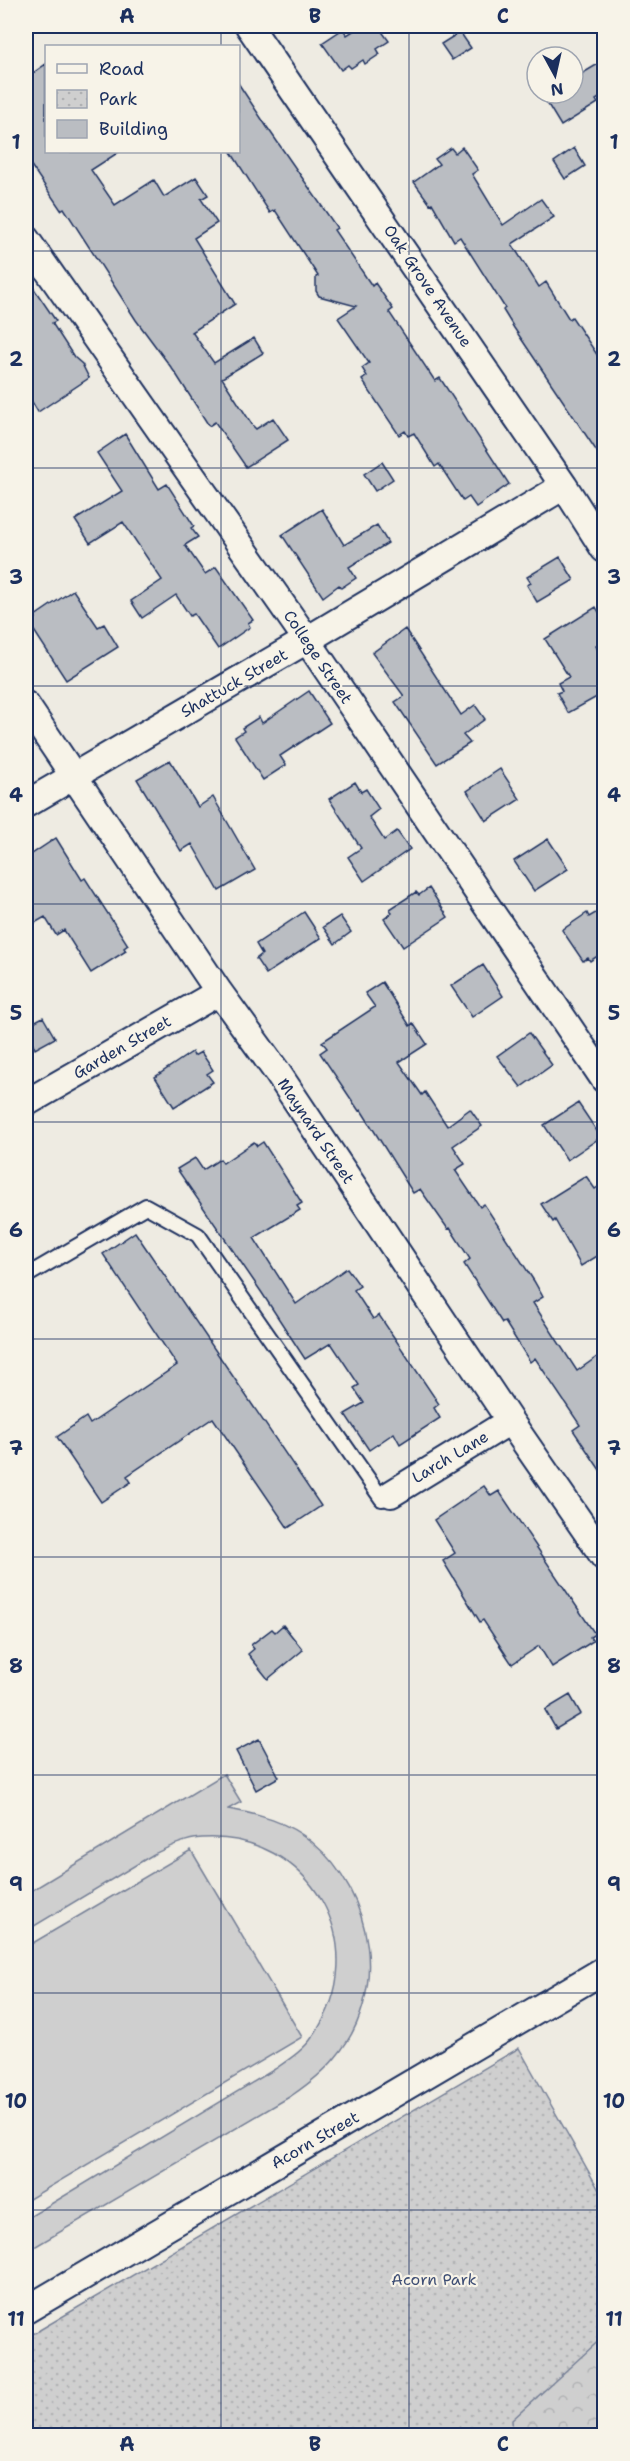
<svg xmlns="http://www.w3.org/2000/svg" width="630" height="2461" font-family="'Shantell Sans',sans-serif">
	<style>
		.forest { fill: url(#forest-crowns); stroke: #757f96; stroke-width: 1.5 }
		.park { fill: url(#park-dots); stroke: #757f96; stroke-width: 1.5 }
		.pitch { fill: #cfcfcf; stroke: #757f96; stroke-width: 1.5 }
		.building { fill: #babdc2; stroke: #1b2f5e; stroke-width: 1.5 }
		.lines { fill: none; stroke-linecap: round; stroke-linejoin: round }
		.lane-casing { stroke: #1b2f5e; stroke-width: 18 }
		.street-casing { stroke: #1b2f5e; stroke-width: 30 }
		.lane { stroke: #f7f3e8; stroke-width: 14 }
		.street { stroke: #f7f3e8; stroke-width: 26 }
		.grid { fill: none; stroke: #1b2f5e; stroke-width: 1.5; stroke-opacity: 0.55 }
		.labels { text-anchor: middle; dominant-baseline: central; stroke-width: 4.5; stroke-linejoin: round; paint-order: stroke }
		.street-label { font-size: 16px; fill: #1b2f5e; stroke: #f7f3e8 }
		.park-label { font-size: 16px; fill: #3f4f75; stroke: #f7f3e8 }
		.neatline { fill: none; stroke: #1b2f5e; stroke-width: 2 }
		.grid-label { font-size: 20px; text-anchor: middle; font-weight: bold; fill: #1b2f5e }
	</style>
	<defs>
		<pattern id="forest-crowns" width="20" height="18" patternUnits="userSpaceOnUse" patternTransform="scale(1.5)"><rect width="20" height="18" fill="#cfcfcf"/><path d="M2 6a3 3 0 1 1 6 0M12 15a3 3 0 1 1 6 0" fill="none" stroke="#b1b2b4"/></pattern>
		<pattern id="park-dots" width="8" height="8" patternUnits="userSpaceOnUse" patternTransform="scale(1.5)"><rect width="8" height="8" fill="#cfcfcf"/><path d="M2 2h.1M6 6h.1" fill="none" stroke="#b1b2b4" stroke-width="1.8" stroke-linecap="round"/></pattern>
	</defs>
	<rect width="100%" height="100%" fill="#eeebe2"/>
	<filter id="ink" filterUnits="userSpaceOnUse"><feTurbulence type="fractalNoise" baseFrequency=".0167" numOctaves="2"/><feDisplacementMap in="SourceGraphic" scale="12" xChannelSelector="R" yChannelSelector="G"/><feConvolveMatrix kernelMatrix="1 2 1 2 8 2 1 2 1" color-interpolation-filters="sRGB"/></filter>
	<g filter="url(#ink)">
		<path class="forest" d="M604,2245v190h-59l-9,-7 -14,7 -99,1z"/>
		<path class="park" d="M519,2048l85,151v137l-92,84 1,15h-487v-97z"/>
		<path class="pitch" d="M224,1774l17,28 -13,7c30,5 60,13 84,33 62,52 78,152 23,216 -12,15 -28,27 -44,38l-265,156v-33l249,-150c13,-9 29,-19 38,-33 64,-89 -3,-205 -111,-198 -17,1 -33,9 -48,16l-128,77v-37z
			M191,1850l111,187 -276,164v-254z"/>
		<path class="building" d="M361,26h17l11,15 -12,8 3,5 -15,10 -2,-4 -12,8 -3,-3 -7,5 -19,-27 21,-14 4,6z
			M460,32l11,16 -19,12 -11,-16z
			M46,64v88h73l-28,18 24,35 39,-25 10,17 32,-20 12,18 -7,4 16,24 -23,15 41,66 -43,28 22,31 40,-25 9,15 -41,25 31,48 3,3 17,-11 15,22 -42,27 -31,-45 -6,4 -33,-52 -40,-54 -72,-112 -3,2 -35,-52v-80z
			M598,64l6,10v21l-8,5 2,3 -37,23 -20,-33h32v-14z
			M238,83l29,44 70,101 -3,2 38,56 3,-3 18,26 -4,3 46,69 5,-3 69,106 -33,23 -7,-10 -6,4 -24,-37 -4,3 -21,-34 -6,3 -3,-5 -6,4 -37,-55 5,-4 -5,-8 7,-5 -31,-45 18,-12 -37,-10 -3,-5v-14l2,-1 -43,-66 -5,3 -39,-61h7z
			M462,147l16,23 -6,4 31,51 38,-26 13,18 -42,27 27,43 7,-5 23,37 3,-2 32,48v97l-90,-134 -11,-18 2,-2 -45,-71 -6,4 -22,-38 -2,1 -16,-22 25,-18 -4,-5 16,-11 4,5z
			M574,148l11,18 -20,13 -11,-17z
			M26,277l30,44 -4,2 22,34 8,7 7,14 -51,34 -12,-20z
			M125,434l34,55 8,-5 27,42 -3,2 7,9 -13,8 20,29 11,-7 37,53 -5,3 2,4 -32,22 -24,-35 -4,2 -14,-21 -34,23 -11,-17 31,-21 -39,-58 -33,21 -15,-23 47,-29 -25,-38z
			M382,462l11,17 -18,12 -11,-17z
			M322,509l22,36 33,-20 11,18 -39,24 7,11 -15,10 -2,-3 -16,12 -41,-62z
			M560,557l14,23 -37,22 -10,-17 4,-2 -4,-6z
			M73,590l25,37 6,-3 14,23 -52,33 -37,-57 7,-5 -1,-2z
			M596,607l8,14v20l-8,5 8,17v30l-36,20 -11,-20 5,-2 -4,-8 11,-6 -24,-38z
			M405,629l56,86 14,-10 10,14 -22,16 7,8 -33,21 -42,-62 9,-6 -32,-43z
			M309,691l21,32 -50,33 6,9 -23,15 -28,-43 9,-6 -2,-3 17,-11 3,6z
			M170,760l28,47 15,-10 42,73 -36,21 -27,-47 -11,7 -44,-72z
			M500,769l20,30 -34,22 -19,-30z
			M355,782l6,10 5,-3 13,20 -10,8 15,23 13,-9 13,18 -46,32 -16,-24 13,-9 -32,-49z
			M56,838l26,42 3,-2 43,67 -4,3 2,3 -35,22 -27,-43 -8,5 -11,-18 -19,11v-70z
			M548,839l20,30 -34,22 -20,-30z
			M429,888l19,29 -45,30 -19,-28 8,-6 -2,-4 26,-17 3,3z
			M604,908v44l-14,9 -2,-3 -5,3 -21,-31 25,-17 2,4z
			M304,912l17,26 -55,36 -10,-15 6,-5 -6,-10z
			M340,916l11,16 -16,12 -12,-17z
			M483,965l20,31 -31,21 -21,-31z
			M382,982l28,44 3,-3 14,21 -28,18 23,33 3,-3 22,34 23,-17 12,17 -29,20 12,18 -10,6 25,37 4,-3 50,77 9,16 -10,6 44,68 27,-19v124l-31,-46 7,-5 -45,-67 -5,4 -25,-40 -3,1 -38,-59 6,-5 -20,-31 -2,1 -28,-40 -7,4 -52,-83 -2,1 -39,-58 7,-5 -5,-6 53,-35 -10,-14z
			M43,1017l12,21 -20,11 -9,-23z
			M529,1033l23,32 -31,22 -24,-31z
			M192,1052l2,4 7,-4 12,18 -6,4 6,8 -39,25 -19,-30z
			M578,1103l23,34 -34,23 -23,-35z
			M254,1142l3,4 6,-4 39,61 -5,3 3,4 -46,28 42,66 51,-36 13,18 -6,4 19,29 6,-4 60,89 -5,4 6,10 -40,26 -6,-11 -25,17 -24,-36 19,-11 -10,-15 5,-3 -28,-42 -26,16 -43,-66 -85,-124 18,-11 8,12 17,-11 3,4z
			M586,1176l9,13 9,-6v69l-23,14 -26,-46 -2,2 -12,-18z
			M135,1232l186,274 -33,22 -75,-110 -86,58 4,6 -30,20 -44,-65 29,-20 4,7 87,-59 -74,-111z
			M484,1486l7,10 8,-5 96,143 -5,3 3,4 -41,26 -13,-21 -27,18 -29,-44 -3,2 -37,-61 12,-8 -21,-33z
			M283,1625l20,25 -35,29 -20,-25 6,-5 -3,-4 21,-16 3,3z
			M570,1695l11,19 -25,15 -11,-19z
			M259,1739l20,38 -23,13 -20,-39z"/>
		<g class="lines">
			<g class="lane-casing">
				<path id="lane" d="M26,1276l120,-70 52,29 184,264"/>
			</g>
			<g class="street-casing">
				<path id="street" d="M249,26l315,460 40,63
					M26,239l281,401 297,439
					M26,705l193,287 58,80 233,349 94,136
					M26,804l281,-164 257,-154
					M26,1103l193,-111
					M391,1494l119,-73
					M26,2310l578,-340"/>
			</g>
			<use href="#lane" class="lane"/>
			<use href="#street" class="street"/>
		</g>
	</g>
	<path class="grid" d="M221,26v20M409,26v2410M221,152v2284M26,251h578M26,468h578M26,686h578M26,904h578M26,1122h578M26,1339h578M26,1557h578M26,1775h578M26,1993h578M26,2210h578"/>
	<g class="labels">
		<g class="street-label">
			<text transform="translate(428 286) rotate(56)">Oak Grove Avenue</text>
			<text transform="translate(318 657) rotate(56)">College Street</text>
			<text transform="translate(234 683) rotate(-30)">Shattuck Street</text>
			<text transform="translate(122 1047) rotate(-30)">Garden Street</text>
			<text transform="translate(316 1131) rotate(56)">Maynard Street</text>
			<text transform="translate(450 1457) rotate(-31)">Larch Lane</text>
			<text transform="translate(315 2140) rotate(-30)">Acorn Street</text>
		</g>
		<g class="park-label">
			<text x="434" y="2279">Acorn Park</text>
		</g>
	</g>
	<rect width="630" height="2461" fill="none" stroke="#f7f3e8" stroke-width="66"/>
	<rect x="45" y="45" width="195" height="108" fill="#f7f3e8" stroke="#9fa5b1" stroke-width="1.5"/>
	<rect x="57" y="64" width="30" height="9" fill="#f7f3e8" stroke="#9fa5b1" stroke-width="1.5"/>
	<text x="99" y="75" font-size="18" fill="#1b2f5e">Road</text>
	<rect x="57" y="90" width="30" height="18" fill="url(#park-dots)" stroke="#9fa5b1" stroke-width="1.5"/>
	<text x="99" y="105" font-size="18" fill="#1b2f5e">Park</text>
	<rect x="57" y="120" width="30" height="18" fill="#babdc2" stroke="#9fa5b1" stroke-width="1.5"/>
	<text x="99" y="135" font-size="18" fill="#1b2f5e">Building</text>
	<g transform="translate(555 75) rotate(172)"><circle r="28" fill="#f7f3e8" stroke="#9fa5b1" stroke-width="1.5"/>
	<path d="M0-4.5L10 22L0 15L-10 22Z" fill="#1b2f5e"/>
	<text y="-9" font-size="16" font-weight="bold" text-anchor="middle" fill="#1b2f5e">N</text>
	</g>
	<rect x="33" y="33" width="564" height="2395" class="neatline"/>
	<g class="grid-label">
		<text x="127" y="23">A</text>
		<text x="315" y="23">B</text>
		<text x="503" y="23">C</text>
		<text x="16" y="149">1</text>
		<text x="614" y="149">1</text>
		<text x="16" y="366">2</text>
		<text x="614" y="366">2</text>
		<text x="16" y="584">3</text>
		<text x="614" y="584">3</text>
		<text x="16" y="802">4</text>
		<text x="614" y="802">4</text>
		<text x="16" y="1020">5</text>
		<text x="614" y="1020">5</text>
		<text x="16" y="1237">6</text>
		<text x="614" y="1237">6</text>
		<text x="16" y="1455">7</text>
		<text x="614" y="1455">7</text>
		<text x="16" y="1673">8</text>
		<text x="614" y="1673">8</text>
		<text x="16" y="1891">9</text>
		<text x="614" y="1891">9</text>
		<text x="16" y="2108">10</text>
		<text x="614" y="2108">10</text>
		<text x="16" y="2326">11</text>
		<text x="614" y="2326">11</text>
		<text x="127" y="2451">A</text>
		<text x="315" y="2451">B</text>
		<text x="503" y="2451">C</text>
	</g>
</svg>
